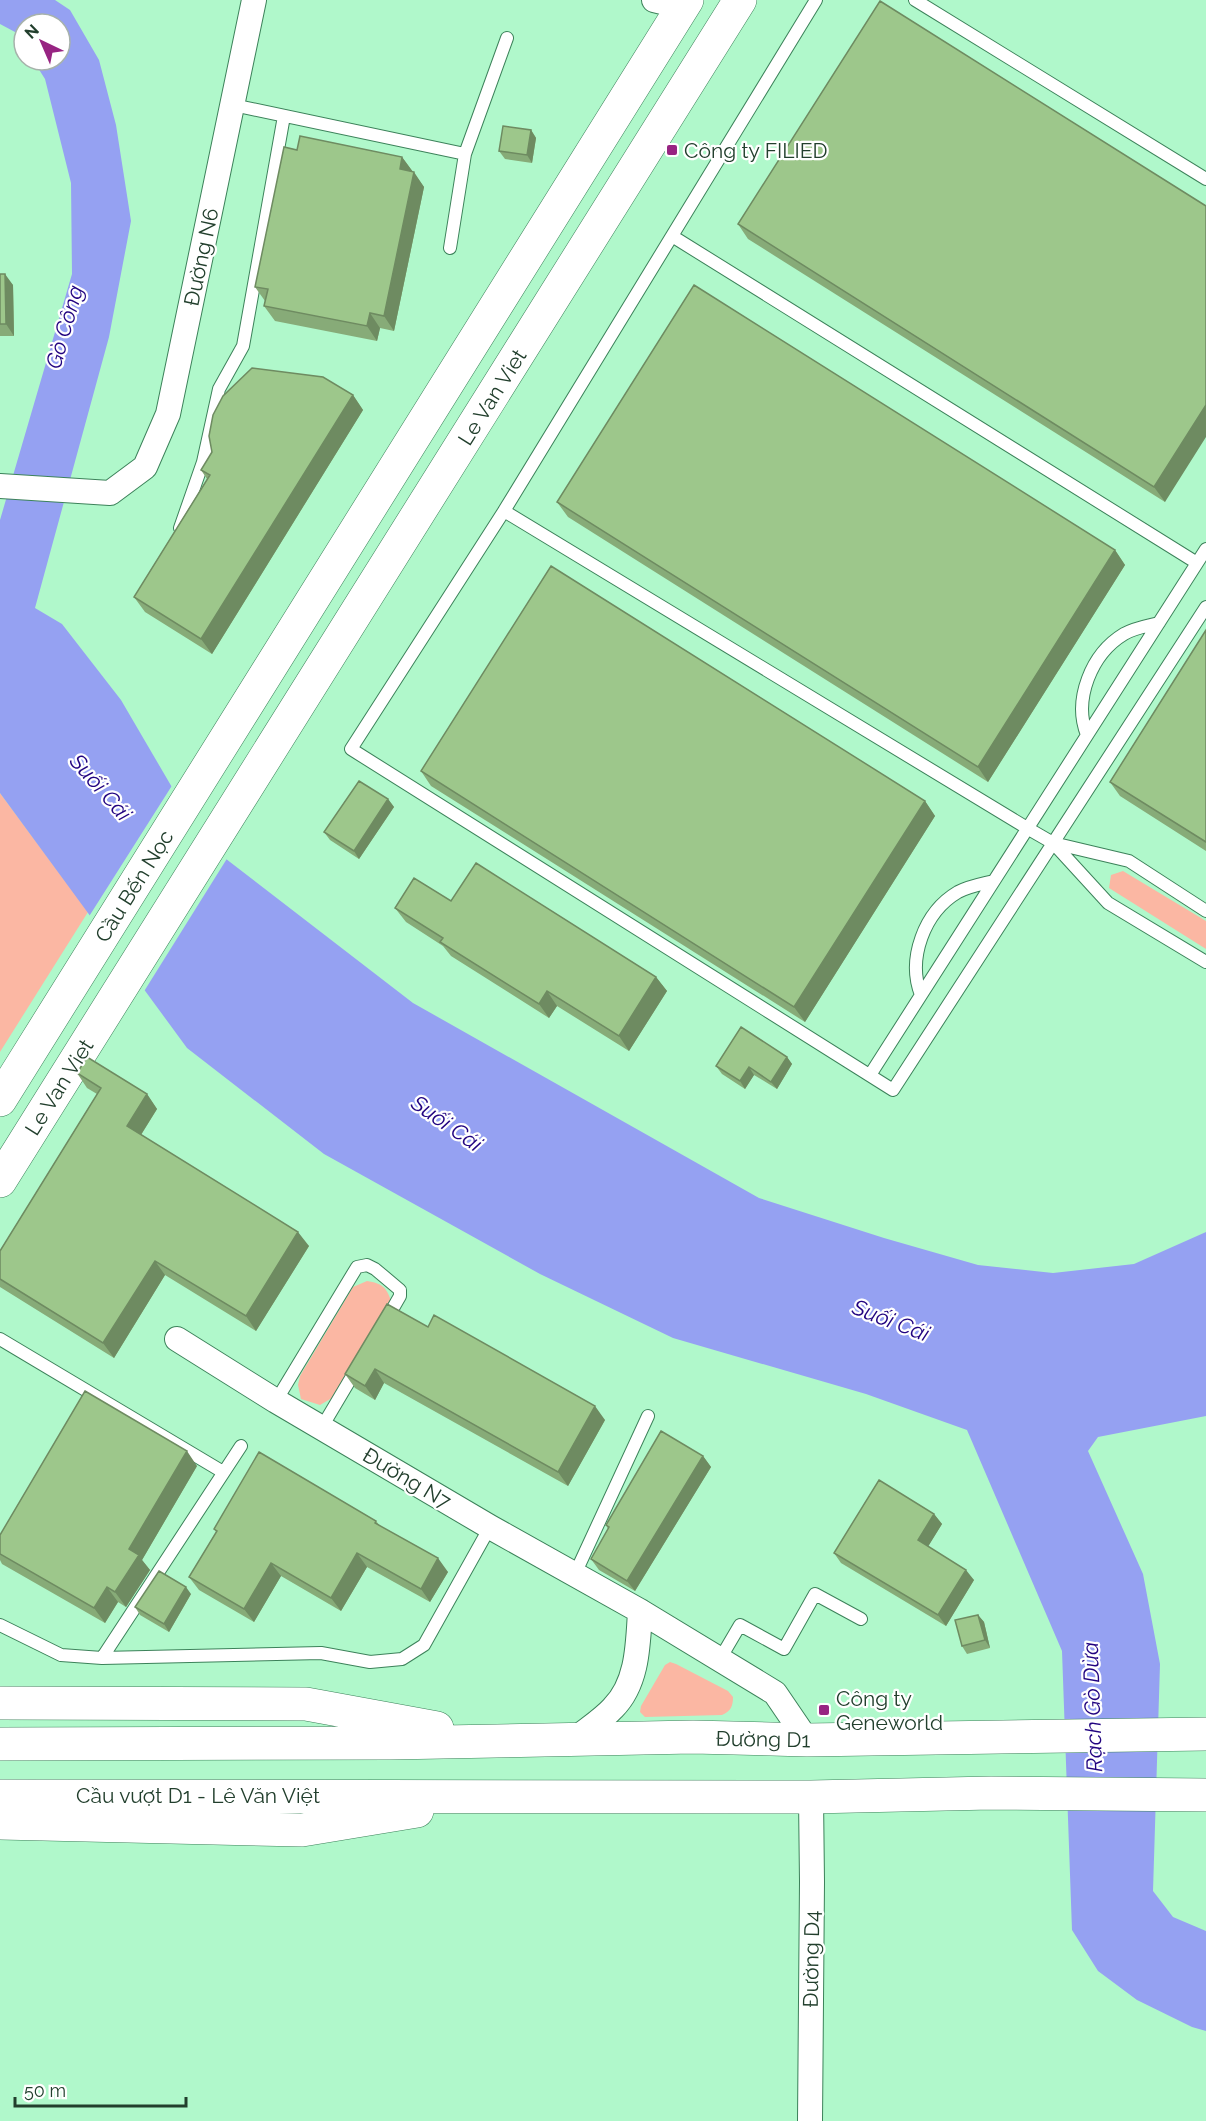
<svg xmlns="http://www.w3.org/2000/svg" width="1206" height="2121" font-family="Raleway,sans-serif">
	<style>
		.green { fill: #fbb7a3 }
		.water { fill: #95a1f2 }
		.pier { fill: #b0f8cb }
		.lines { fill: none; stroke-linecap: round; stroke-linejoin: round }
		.lane-casing { stroke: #3c825a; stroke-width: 14 }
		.street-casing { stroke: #3c825a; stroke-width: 26 }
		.secondary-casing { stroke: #3c825a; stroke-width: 34 }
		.primary-casing { stroke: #3c825a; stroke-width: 34 }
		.lane { stroke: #fff; stroke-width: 12 }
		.street { stroke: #fff; stroke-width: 24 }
		.secondary { stroke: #fff; stroke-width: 33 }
		.primary { stroke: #fff; stroke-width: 33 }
		.wall { fill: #87ab78 }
		.shaded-wall { fill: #6e8b61 }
		.building { fill: #9dc78b; stroke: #6e8b61; stroke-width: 1.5 }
		.poi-dot { fill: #972482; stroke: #fff; stroke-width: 2 }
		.labels { text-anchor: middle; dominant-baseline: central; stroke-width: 4.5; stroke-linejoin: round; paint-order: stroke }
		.poi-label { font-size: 21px; fill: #223f2d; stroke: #fff; text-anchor: start }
		.street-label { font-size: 21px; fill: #223f2d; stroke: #fff }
		.water-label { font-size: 22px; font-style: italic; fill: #210380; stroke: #fff }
	</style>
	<rect width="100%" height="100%" fill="#b0f8cb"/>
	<path class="green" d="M0,793l88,119 -88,140z
		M1123,871l83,50v28l-97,-61 2,-13z
		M367,1281c15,2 20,7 24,20l-59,97 -12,7 -19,-6 -3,-14 2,-9 53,-89z
		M670,1662l6,2 52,27 5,6c0,9 -2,14 -11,18l-77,2 -5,-5 1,-6 24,-41z"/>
	<path class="water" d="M0,0h55l15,10 29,50 17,65 15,96 -22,116 -74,271 27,16 59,76 83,142 209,161 346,195 125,40 94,27 75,8 81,-9 72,-32v184l-108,21 -10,14 55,123 17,90 -7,227 20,26 33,14v100l-14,-4 -55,-27 -39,-29 -26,-41 -10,-279 -95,-221 -101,-36 -193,-56 -133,-64 -216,-120 -137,-106 -187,-255v-273l72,-246 -1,-91 -26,-104 -12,-19h27v-36h-36v22l-9,-14 -15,-8z"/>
	<path class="pier" d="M173,784l33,56 22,17 -85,136 -55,-75z"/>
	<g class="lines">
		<g class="lane-casing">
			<path id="lane" d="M816,0l-312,511 -153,238 542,341 313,-483
				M915,0l291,179
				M233,105l232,49
				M672,236l525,327
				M450,248l15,-94 42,-116
				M504,511l523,317 26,15 76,18 77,50
				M180,528l23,-66 16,-73 24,-43 41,-230
				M1087,735c-14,-35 4,-81 37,-101 10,-6 23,-8 35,-11
				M1054,844l54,59 98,59
				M921,995c-14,-36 3,-83 37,-103 11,-6 24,-8 36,-11
				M870,1075l336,-526
				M0,1339l223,133
				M276,1401l81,-134 10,-2 8,4 25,21v6l-15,26
				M322,1427l35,-59
				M575,1574l73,-158
				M0,1625l61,30 41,3 219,-5 49,9 32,-3 22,-14 66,-118
				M102,1658l139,-212
				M720,1659l20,-34 44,24 31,-55 46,25"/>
		</g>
		<g class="street-casing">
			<path id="street" d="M654,0l29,7
				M0,486l110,7 35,-26 23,-53 86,-414
				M177,1339l99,62 214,126 150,84 135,82 32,47
				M573,1741c13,-11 29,-21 40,-33 25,-25 25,-64 27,-97
				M810,2121l2,-239 -1,-85"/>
		</g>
		<g class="secondary-casing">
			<path id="secondary" d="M0,1100l687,-1100
				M0,1181l740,-1181"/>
		</g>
		<g class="primary-casing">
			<path id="primary" d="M0,1703l306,1 131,24
				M0,1744l391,-1 302,-6 114,3 399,-6
				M0,1796l811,1 180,-4 215,2
				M0,1823l302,7 115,-19"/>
		</g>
		<use href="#lane" class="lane"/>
		<use href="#street" class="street"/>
		<use href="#secondary" class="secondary"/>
		<use href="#primary" class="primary"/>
	</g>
	<path class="wall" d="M531,130l5,8 -4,25 -27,-4 -6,-8z
		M297,150l105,7 22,30 -30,144 -14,-3 -3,13 -102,-20 -11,-15 1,-5 -10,-14z
		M1206,206l-41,296 -417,-263 -10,-15z
		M0,274l13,11 1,51h-14z
		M353,395l10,15 -151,244 -67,-42 -11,-15 73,-118 -6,-9z
		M557,502l558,48 10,15 -137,217 -420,-265z
		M1206,630v221l-86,-55 -10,-14z
		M421,771l504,30 10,15 -130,206 -374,-236z
		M388,799l6,8 -35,52 -29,-19 -6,-8z
		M451,901l205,76 11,14 -38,60 -72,-45 -8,12 -98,-62 -8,-10 -37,-24 -11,-14z
		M787,1057l5,7 -15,25 -23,-14 -9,14 -23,-15 -6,-8z
		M77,1073l70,21 10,15 -16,26 168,111 -53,85 -91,-56 -51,83 -114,-71v-36l97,-157 -10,-6z
		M428,1327l177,93 -37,66 -184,-103 -9,17 -20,-12 -10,-14z
		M703,1456l8,11 -76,124 -36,-21 -8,-11 17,-30 -2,-4z
		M197,1466l-55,94 8,10 -24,37 -8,-5 -13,21 -103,-59 -2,-4v-25z
		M934,1514l8,10 -14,22 46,34 -28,46 -105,-63 -7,-10z
		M376,1521l4,5 68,46 -18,30 -63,-35 -26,44 -60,-35 -27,46 -55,-32 -10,-13 27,-45 -2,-3z
		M191,1594l-22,38 -29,-17 -5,-8z
		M978,1615l6,7 6,26 -23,6 -5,-8z"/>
	<path class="shaded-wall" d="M531,130l5,8 -4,25 -5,-8z
		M402,157l11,15 -13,-3z
		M414,172l10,15 -30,144 -10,-15z
		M5,274l8,11 1,51 -8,-12z
		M370,313l10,15 -3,13 -10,-15z
		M353,395l10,15 -151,244 -11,-15z
		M1206,405v32l-41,65 -11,-15z
		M1115,550l10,15 -137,217 -10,-15z
		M388,799l6,8 -35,52 -5,-8z
		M925,801l10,15 -130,206 -11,-15z
		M656,977l11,14 -38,60 -10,-15z
		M547,991l10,15 -8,12 -10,-14z
		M787,1057l5,7 -15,25 -6,-7z
		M749,1067l5,8 -9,14 -5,-8z
		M147,1094l10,15 -20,32 -10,-15z
		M298,1232l11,14 -53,85 -10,-15z
		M155,1261l10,14 -51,83 -11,-15z
		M375,1369l9,14 -9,17 -10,-14z
		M595,1406l10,14 -37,66 -10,-14z
		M187,1451l10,15 -55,94 8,10 -24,37 -11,-15 14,-43z
		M703,1456l8,11 -76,124 -8,-10z
		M934,1514l8,10 -16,26 -8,-10z
		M357,1553l10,14 -26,44 -10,-13z
		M438,1558l10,14 -18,30 -9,-13z
		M271,1563l10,13 -27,46 -10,-13z
		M966,1570l8,10 -28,46 -8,-11z
		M107,1587l11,15 -13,21 -11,-15z
		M186,1587l5,7 -22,38 -5,-8z
		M978,1615l6,7 6,26 -5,-8z"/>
	<path class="building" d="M880,1l326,205v199l-52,82 -416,-263z
		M503,126l28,4 -4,25 -28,-4z
		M300,136l102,21 -2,12 14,3 -30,144 -14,-3 -3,13 -103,-20 4,-17 -13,-2 29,-140 13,3z
		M0,274h5l1,50h-6z
		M694,285l421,265 -137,217 -421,-265z
		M252,368l71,9 30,18 -152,244 -67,-42 76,-122 -9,-5 11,-18 -3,-16 4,-21 10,-19z
		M551,566l374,235 -131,206 -373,-236z
		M1206,630v212l-96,-60z
		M359,781l29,18 -34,52 -30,-19z
		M476,863l180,114 -37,59 -72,-45 -8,13 -99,-62 3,-4 -48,-30 19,-30 37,23z
		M741,1027l46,30 -16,25 -22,-15 -9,14 -24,-15z
		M87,1057l60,37 -20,32 171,106 -52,84 -91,-55 -52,82 -103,-64v-28l101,-163 -24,-15z
		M387,1304l41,23 6,-12 161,91 -37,66 -183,-103 -10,17 -20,-12z
		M85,1391l102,60 -58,98 10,6 -24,37 -8,-5 -13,21 -94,-54v-19z
		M661,1431l42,25 -76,125 -36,-22 18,-32 -3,-2z
		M259,1452l117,69 -1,2 63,35 -17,31 -64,-36 -26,45 -60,-35 -27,46 -55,-32 28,-46 -3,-2z
		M879,1480l55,34 -16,26 48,30 -28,45 -104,-62z
		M159,1571l27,16 -22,37 -29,-17z
		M978,1615l7,25 -23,6 -7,-26z"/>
	<g class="poi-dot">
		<rect x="666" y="144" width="12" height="12" rx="3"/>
		<rect x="818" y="1704" width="12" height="12" rx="3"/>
	</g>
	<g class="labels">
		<g class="poi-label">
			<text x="684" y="150">Công ty FILIED</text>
			<text x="836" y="1698">Công ty<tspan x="836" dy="24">Geneworld</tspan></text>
		</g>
		<g class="street-label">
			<text transform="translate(201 257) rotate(-78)">Đường N6</text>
			<text transform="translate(492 397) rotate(-58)">Le Van Viet</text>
			<text transform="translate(134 886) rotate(-58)">Cầu Bến Nọc</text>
			<text transform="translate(59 1087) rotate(-58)">Le Van Viet</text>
			<text transform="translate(407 1478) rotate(31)">Đường N7</text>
			<text transform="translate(763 1739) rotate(1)">Đường D1</text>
			<text x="198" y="1795">Cầu vượt D1 - Lê Văn Việt</text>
			<text transform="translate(811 1959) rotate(-89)">Đường D4</text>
		</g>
		<g class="water-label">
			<text transform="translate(64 327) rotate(-74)">Gò Công</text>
			<text transform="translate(101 787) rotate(49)">Suối Cái</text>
			<text transform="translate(447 1123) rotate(35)">Suối Cái</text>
			<text transform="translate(891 1320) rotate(21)">Suối Cái</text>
			<text transform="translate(1092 1707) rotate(-92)">Rạch Gò Dừa</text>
		</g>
	</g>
	<g transform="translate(42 42) rotate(316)"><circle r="28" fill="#ffffff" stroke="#a7b2ab" stroke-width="1.5"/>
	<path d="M0-4.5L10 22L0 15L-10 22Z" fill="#972482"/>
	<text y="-9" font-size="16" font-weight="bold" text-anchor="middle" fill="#223f2d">N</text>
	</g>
	<path d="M15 2097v9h171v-9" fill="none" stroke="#223f2d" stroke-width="3"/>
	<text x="24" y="2097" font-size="18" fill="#223f2d" stroke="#ffffff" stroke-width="4.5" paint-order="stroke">50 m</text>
</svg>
